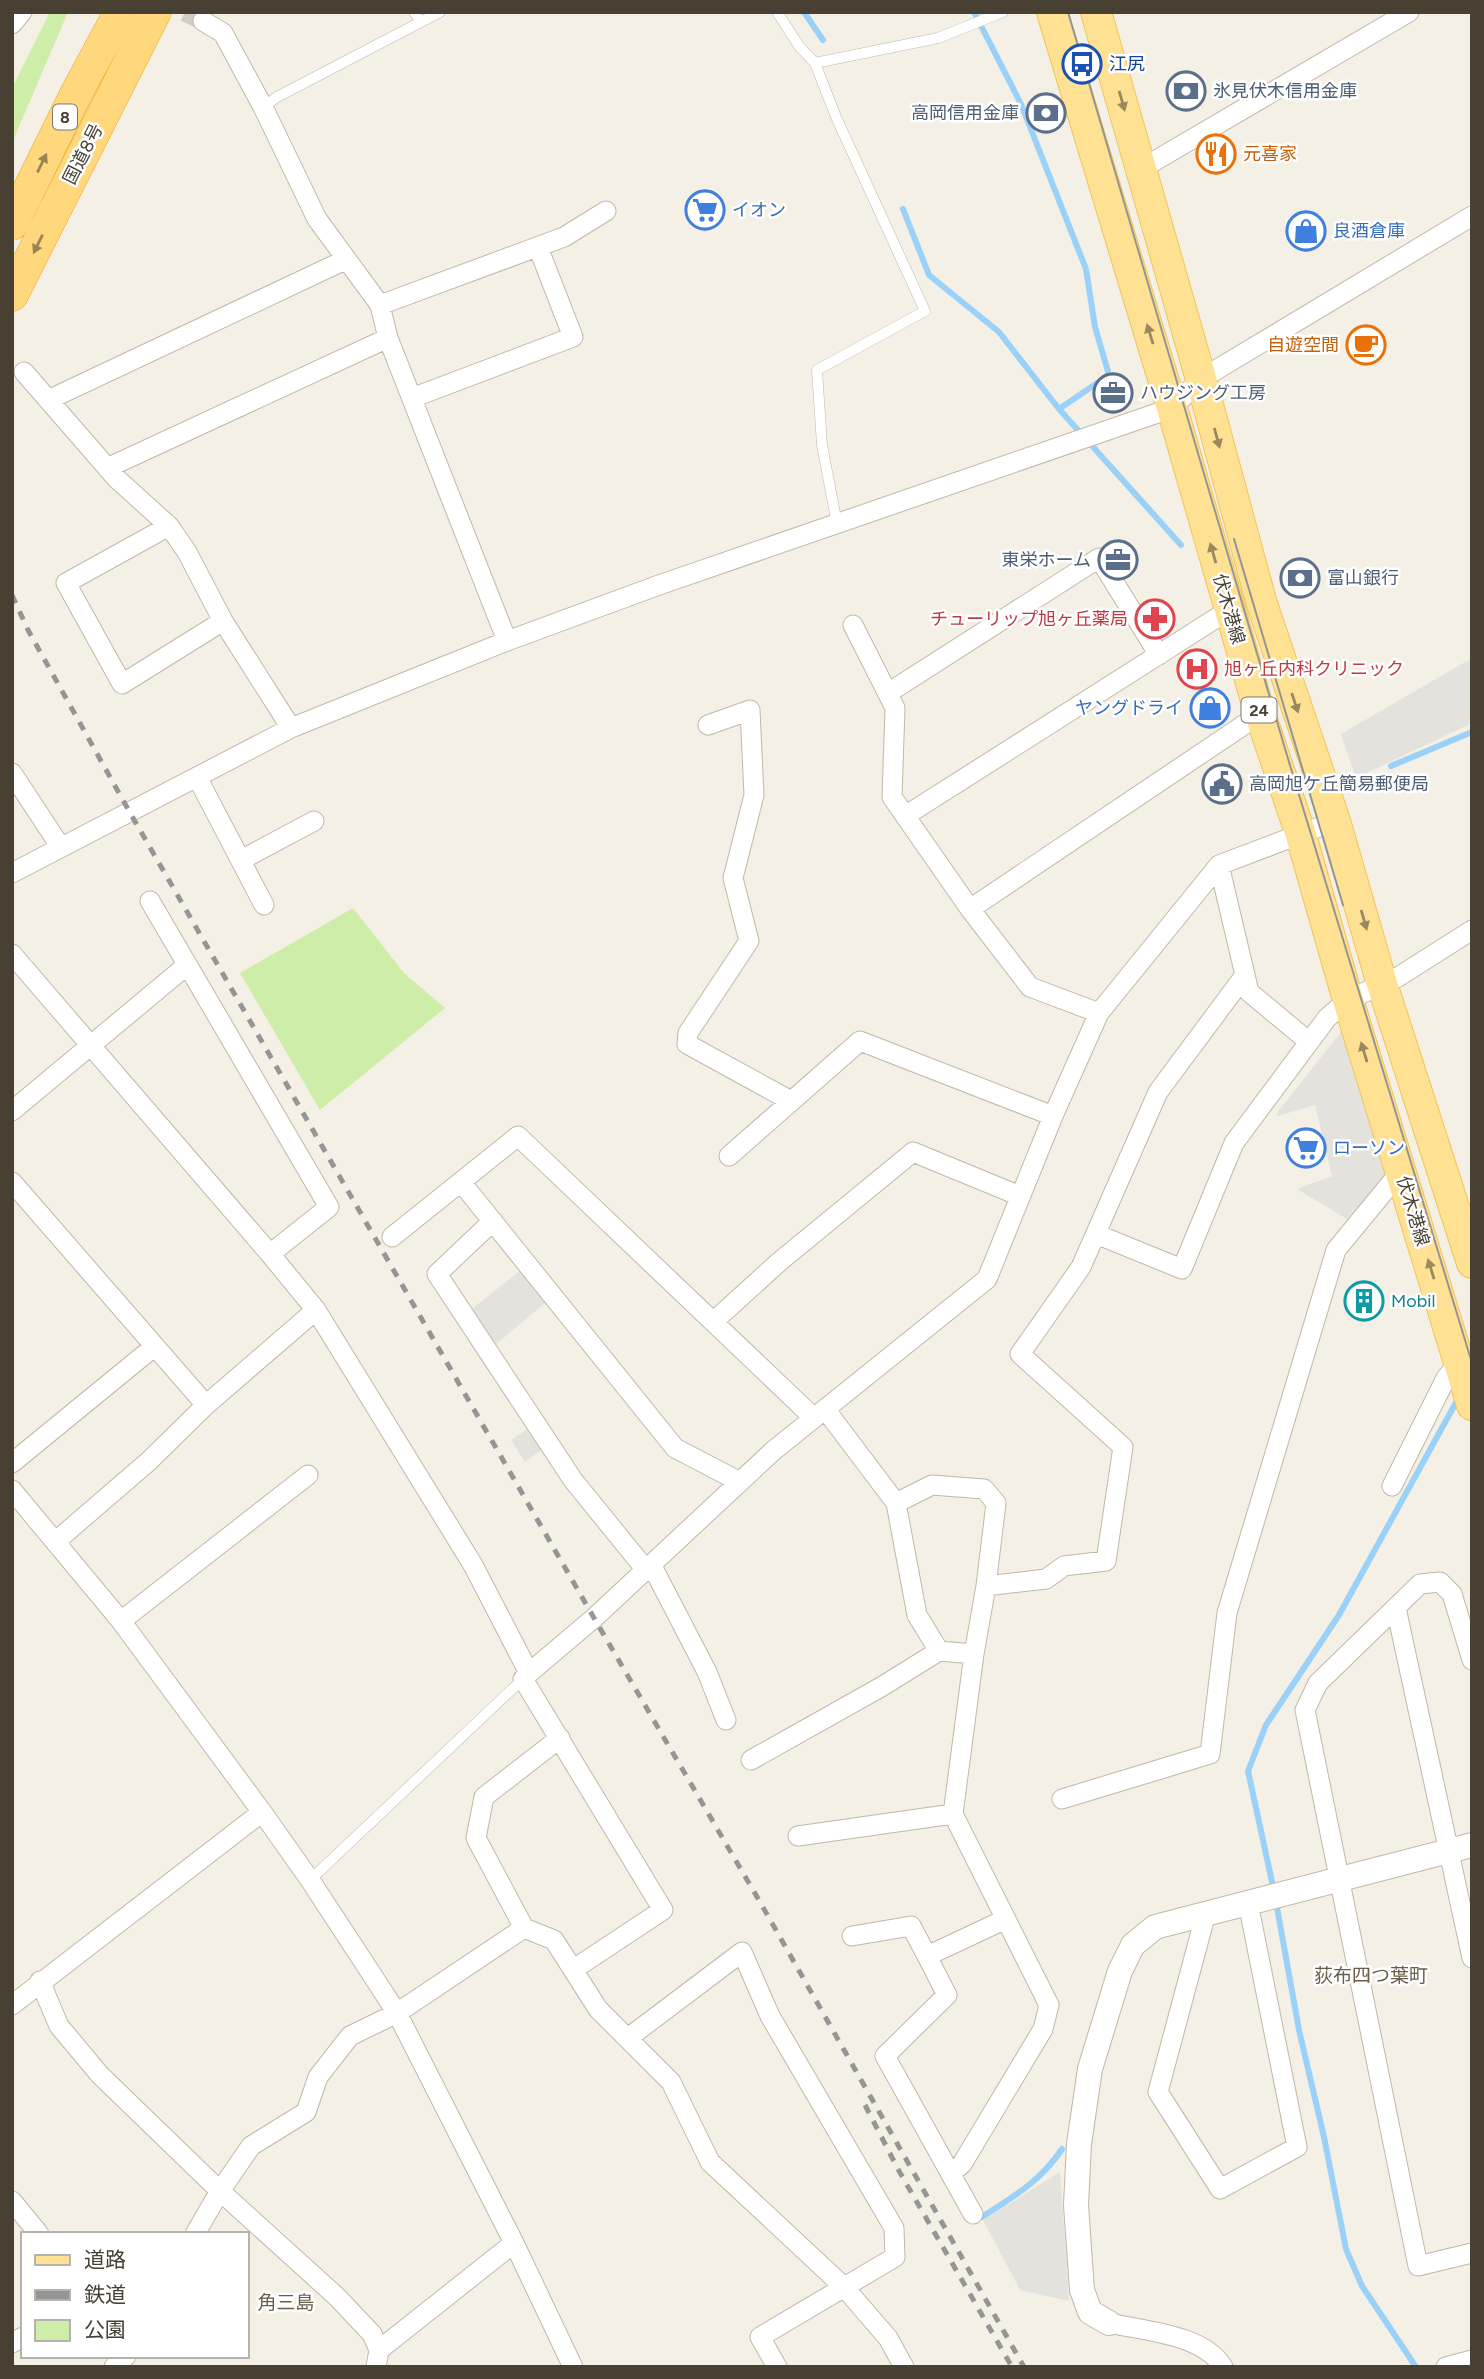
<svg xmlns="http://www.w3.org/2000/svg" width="1484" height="2379" font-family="Figtree,'Noto Sans JP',sans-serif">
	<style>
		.green { fill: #ceeda8 }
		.parking { fill: #e4e2dd }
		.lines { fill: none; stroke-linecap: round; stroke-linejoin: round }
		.stream { stroke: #9ad1f8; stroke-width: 6 }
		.minor-tunnel { stroke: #d1cdc1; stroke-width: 19; stroke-dasharray: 19 10; stroke-linecap: butt }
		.service-casing { stroke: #c1b8a6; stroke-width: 11 }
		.minor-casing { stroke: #c1b8a6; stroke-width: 21 }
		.tertiary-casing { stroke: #c1b8a6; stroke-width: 26 }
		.primary-casing { stroke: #f1c456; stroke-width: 32 }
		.trunk-casing { stroke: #efa624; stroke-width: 33 }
		.service { stroke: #fff; stroke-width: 10 }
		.minor { stroke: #fff; stroke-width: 19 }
		.tertiary { stroke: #fff; stroke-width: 24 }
		.primary { stroke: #ffe193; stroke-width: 30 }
		.trunk { stroke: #ffd77c; stroke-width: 32 }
		.tram { stroke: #959595; stroke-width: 2 }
		.rail { stroke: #959595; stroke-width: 5; stroke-dasharray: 9 9; stroke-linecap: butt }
		.oneway { fill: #9a885e }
		.oneway2 { fill: #9a8454 }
		.labels { text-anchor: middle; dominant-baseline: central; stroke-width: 5; stroke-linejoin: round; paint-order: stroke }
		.shield { fill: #fff; stroke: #7e7970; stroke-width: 2 }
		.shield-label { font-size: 16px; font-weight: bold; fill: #474033 }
		.transit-label { font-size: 18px; fill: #164399; stroke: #fff; text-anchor: start }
		.service-label { font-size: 18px; fill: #4e5e75; stroke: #fff; text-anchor: start }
		.street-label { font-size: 18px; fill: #474033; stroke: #fff }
		.food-label { font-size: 18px; fill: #c56008; stroke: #fff; text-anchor: start }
		.shop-label { font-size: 18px; fill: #366cbe; stroke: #fff; text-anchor: start }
		.health-label { font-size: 18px; fill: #be3a42; stroke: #fff; text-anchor: end }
		.culture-label { font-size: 18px; fill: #0d838f; stroke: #fff; text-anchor: start }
		.neighbourhood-label { font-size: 19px; fill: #6b5e49; stroke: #fff }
	</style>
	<rect width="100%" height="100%" fill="#f4f0e5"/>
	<path class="green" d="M50,12h18l-56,131v-55z
		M353,908l51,65 41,35 -125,102 -80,-137z"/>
	<path class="parking" d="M1472,658v65l-116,55 -15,-44z
		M1341,1032l48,140 -42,47 -50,-30 35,-13 -17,-71 -37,11 -2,-2z
		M521,1270l24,33 -52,44 -25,-35z
		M529,1428l15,20 -19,14 -14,-22z
		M1060,2172l7,96 2,33 -49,-11 -37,-70z"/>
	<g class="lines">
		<path class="stream" d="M804,12l19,28
			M974,12l47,92 65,165 9,58 14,48 -50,34
			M903,209l26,66 70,57 60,77 122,136
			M1391,766l81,-34
			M1274,1891l-26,-120 18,-46 73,-110 120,-218
			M1276,1902l23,128 25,107 22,112 16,37 54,81
			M982,2217c32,-21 58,-35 80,-68"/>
		<path class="minor-tunnel" d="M185,12l18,9"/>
		<g class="service-casing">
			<path id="service" d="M414,12l7,10
				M777,12l22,34 16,17
				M263,107l14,-10 163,-85
				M837,524l-15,-79 -5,-75 108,-59 -89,-194 -21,-54 123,-25 65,-26
				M310,1880l214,-202"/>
		</g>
		<g class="minor-casing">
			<path id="minor" d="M203,21l20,12 40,74 54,112 63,86 8,33 119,303
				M12,24l10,-12
				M1141,169l268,-157
				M380,305l184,-68 42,-26
				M24,372l93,107 52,47 18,26 36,69 68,107
				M412,398l161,-61 -35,-90
				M48,400l297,-140
				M107,468l281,-130
				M169,526l-103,57 56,101 101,-63
				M853,625l42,83 -3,89 78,112 60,78 69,26
				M888,693l211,-135 60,97
				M708,725l42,-15 4,85 -21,83 16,63 -61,92 -1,11 104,57
				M12,773l48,73
				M197,777l67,128
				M905,816l324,-206
				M241,860l73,-39
				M1219,865l30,127 59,49
				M12,873l279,-145 216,-87 152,-56 513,-177 29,-29 271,-163
				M150,901l179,306 -59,47
				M970,909l290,-195
				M12,954l258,300 46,56 157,255 56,108 65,-55 179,-167 214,-172 66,-163 46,-103 120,-148 116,-44
				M12,1111l174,-145
				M729,1156l131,-115 193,75
				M12,1182l194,223
				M461,1182l214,266 65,34
				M493,1221l-56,53 136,206 73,90
				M1096,1234l86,35 52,-126 93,-125 21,-18 50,-23 74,-47
				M392,1237l126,-101 296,282
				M713,1322l66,-60 134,-110 107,44
				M825,1409l71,94 21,112 22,36
				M12,1463l143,-117
				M1392,1486l54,-108 13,-16
				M12,1490l109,131 141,191 48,68 87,133 117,230 59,124
				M896,1503l36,-18 52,4 12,14 -10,83 -12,68
				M55,1542l94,-81 57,-56 110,-95
				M651,1564l56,108 19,48
				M986,1586l60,-7 18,-13 42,-5 17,-114 -103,-93 61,-87 77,-175 87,-117
				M1396,1608l76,350
				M121,1621l187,-146
				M1472,1660l-20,-66 -12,-12 -20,2 -102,99 -13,27 113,556 54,-13
				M523,1679l140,231 -89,59
				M560,1738l-76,59 -8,41 48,90 30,12 44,69 73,73 39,80 134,125 44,51 16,29
				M751,1760l130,-73 58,-36 35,3 -21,160 96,191 -6,24 -81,135 -11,9
				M1062,1799l148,-45 17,-141 109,-363 65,-79
				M798,1836l155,-22
				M1206,1913l-48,179 62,97 77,-42 -49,-244
				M852,1936l59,-10 16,30 79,-37
				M927,1956l20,39 -62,61 88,158
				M40,1981l19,45 41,49 120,116 117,106 35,37 7,16 -3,17
				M12,2005l250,-193
				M628,2038l114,-86 28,64 124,212 1,29 -135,80 17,30
				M12,2201l27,33
				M195,2234l25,-43 31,-45 55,-34 12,-35 32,-41 47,-23 127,-85
				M1109,2323c35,8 94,11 114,44
				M12,2343l11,-6
				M379,2350l135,-107
				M114,2367l12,-11
				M1446,2367l26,-7"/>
		</g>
		<g class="tertiary-casing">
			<path id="tertiary" d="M1109,2323l-19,-11 -8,-22 -6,-85 3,-61 11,-75 30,-98 13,-26 22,-18 317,-82"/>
		</g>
		<g class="primary-casing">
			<path id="primary" d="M1052,12l120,396 88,306 40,118 48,168 124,405
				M1096,12l105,367 60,222 74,220 47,163 90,279"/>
		</g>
		<g class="trunk-casing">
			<path id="trunk" d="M12,224l65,-132 43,-80
				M12,295l143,-283"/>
		</g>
		<use href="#service" class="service"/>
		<use href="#minor" class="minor"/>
		<use href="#tertiary" class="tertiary"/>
		<use href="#primary" class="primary"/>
		<use href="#trunk" class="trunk"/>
		<path class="tram" d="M1068,12l218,740 186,611
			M1234,539l109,366"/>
		<path class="rail" d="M12,595l16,35 101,181 465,807 166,284 264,465
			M865,2105l34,66 113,196"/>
	</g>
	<defs><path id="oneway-solid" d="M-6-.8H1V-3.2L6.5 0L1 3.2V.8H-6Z" transform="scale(1.75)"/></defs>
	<g class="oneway">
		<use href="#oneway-solid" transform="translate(1122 101) rotate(74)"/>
		<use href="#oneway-solid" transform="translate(1150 334) rotate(-107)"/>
		<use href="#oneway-solid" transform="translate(1217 438) rotate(75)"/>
		<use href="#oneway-solid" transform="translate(1213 553) rotate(-106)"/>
		<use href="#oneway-solid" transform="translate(1295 703) rotate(72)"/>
		<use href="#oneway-solid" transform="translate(1364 920) rotate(74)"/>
		<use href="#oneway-solid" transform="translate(1364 1052) rotate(-107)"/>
		<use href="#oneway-solid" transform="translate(1431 1269) rotate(-107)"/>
	</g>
	<g class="oneway2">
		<use href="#oneway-solid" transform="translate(42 163) rotate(-64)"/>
		<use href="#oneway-solid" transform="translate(38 244) rotate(116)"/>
	</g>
	<defs>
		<g id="bus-ring" transform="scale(2.0125)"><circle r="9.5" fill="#fff" stroke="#1a4fb4" stroke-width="1.5"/><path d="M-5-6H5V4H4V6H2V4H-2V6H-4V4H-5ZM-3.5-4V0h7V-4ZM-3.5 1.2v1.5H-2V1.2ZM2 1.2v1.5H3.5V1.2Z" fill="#1a4fb4"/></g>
		<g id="bank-ring" transform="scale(2.0125)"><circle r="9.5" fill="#fff" stroke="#5c6f8a" stroke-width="1.5"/><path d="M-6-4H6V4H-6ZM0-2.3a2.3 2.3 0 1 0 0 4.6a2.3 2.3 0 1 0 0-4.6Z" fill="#5c6f8a"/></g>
		<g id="restaurant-ring" transform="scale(2.0125)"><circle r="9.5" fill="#fff" stroke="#e8710a" stroke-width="1.5"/><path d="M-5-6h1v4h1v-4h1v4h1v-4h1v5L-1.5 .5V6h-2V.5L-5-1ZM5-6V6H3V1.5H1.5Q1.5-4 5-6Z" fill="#e8710a"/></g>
		<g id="supermarket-ring" transform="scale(2.0125)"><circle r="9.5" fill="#fff" stroke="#3f7fe0" stroke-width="1.5"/><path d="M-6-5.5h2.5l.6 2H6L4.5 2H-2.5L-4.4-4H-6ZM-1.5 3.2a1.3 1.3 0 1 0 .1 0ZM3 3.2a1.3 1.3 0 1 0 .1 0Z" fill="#3f7fe0"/></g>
		<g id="shop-ring" transform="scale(2.0125)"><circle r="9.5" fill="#fff" stroke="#3f7fe0" stroke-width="1.5"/><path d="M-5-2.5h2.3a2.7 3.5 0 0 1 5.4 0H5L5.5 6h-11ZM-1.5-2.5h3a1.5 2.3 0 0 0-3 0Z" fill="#3f7fe0"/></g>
		<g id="cafe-ring" transform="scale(2.0125)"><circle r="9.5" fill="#fff" stroke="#e8710a" stroke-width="1.5"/><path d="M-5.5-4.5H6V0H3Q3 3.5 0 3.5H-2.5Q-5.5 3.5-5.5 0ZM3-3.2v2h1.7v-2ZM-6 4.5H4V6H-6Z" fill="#e8710a"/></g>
		<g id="office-ring" transform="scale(2.0125)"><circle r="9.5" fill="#fff" stroke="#5c6f8a" stroke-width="1.5"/><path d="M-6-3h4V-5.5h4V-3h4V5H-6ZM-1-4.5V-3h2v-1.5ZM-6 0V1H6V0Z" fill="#5c6f8a"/></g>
		<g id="pharmacy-ring" transform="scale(2.0125)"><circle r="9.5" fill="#fff" stroke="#e0444e" stroke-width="1.5"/><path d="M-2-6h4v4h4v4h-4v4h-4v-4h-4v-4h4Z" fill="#e0444e"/></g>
		<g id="hospital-ring" transform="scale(2.0125)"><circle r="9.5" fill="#fff" stroke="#e0444e" stroke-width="1.5"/><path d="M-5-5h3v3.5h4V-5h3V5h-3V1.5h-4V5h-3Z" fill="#e0444e"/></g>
		<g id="civic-ring" transform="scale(2.0125)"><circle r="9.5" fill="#fff" stroke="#5c6f8a" stroke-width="1.5"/><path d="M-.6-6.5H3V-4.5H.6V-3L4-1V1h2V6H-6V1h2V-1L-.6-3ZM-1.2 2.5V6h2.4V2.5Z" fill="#5c6f8a"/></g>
		<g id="building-ring" transform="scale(2.0125)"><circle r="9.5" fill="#fff" stroke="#0f9aa8" stroke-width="1.5"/><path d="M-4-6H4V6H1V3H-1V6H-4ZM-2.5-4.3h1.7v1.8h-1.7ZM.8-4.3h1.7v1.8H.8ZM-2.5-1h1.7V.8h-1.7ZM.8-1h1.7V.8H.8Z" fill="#0f9aa8"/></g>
	</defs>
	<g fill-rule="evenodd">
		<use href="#bus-ring" x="1082" y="64"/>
		<use href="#bank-ring" x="1186" y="91"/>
		<use href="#bank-ring" x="1046" y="113"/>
		<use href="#restaurant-ring" x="1216" y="154"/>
		<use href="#supermarket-ring" x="705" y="210"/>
		<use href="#shop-ring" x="1306" y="231"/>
		<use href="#cafe-ring" x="1366" y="345"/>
		<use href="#office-ring" x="1113" y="393"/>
		<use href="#office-ring" x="1118" y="560"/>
		<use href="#bank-ring" x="1300" y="578"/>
		<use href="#pharmacy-ring" x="1155" y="619"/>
		<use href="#hospital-ring" x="1197" y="669"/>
		<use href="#shop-ring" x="1210" y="708"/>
		<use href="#civic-ring" x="1222" y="784"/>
		<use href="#supermarket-ring" x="1306" y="1148"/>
		<use href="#building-ring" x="1364" y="1301"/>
	</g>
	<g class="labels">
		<g class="shield">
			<rect x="53" y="104.5" width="24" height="25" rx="5"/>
			<rect x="1241.5" y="697.5" width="35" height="25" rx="5"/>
		</g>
		<g class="shield-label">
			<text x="65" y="117">8</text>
			<text x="1259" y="710">24</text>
		</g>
		<g class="transit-label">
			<text x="1109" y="64">江尻</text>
		</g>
		<g class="service-label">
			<text x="1213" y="91">氷見伏木信用金庫</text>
			<text x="1019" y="113" text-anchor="end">高岡信用金庫</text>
			<text x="1140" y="393">ハウジング工房</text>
			<text x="1091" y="560" text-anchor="end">東栄ホーム</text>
			<text x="1327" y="578">富山銀行</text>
			<text x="1249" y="784">高岡旭ケ丘簡易郵便局</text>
		</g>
		<g class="street-label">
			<text transform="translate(83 154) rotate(-63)">国道8号</text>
			<text transform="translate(1229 609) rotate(74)">伏木港線</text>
			<text transform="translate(1413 1211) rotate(73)">伏木港線</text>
		</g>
		<g class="food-label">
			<text x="1243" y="154">元喜家</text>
			<text x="1339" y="345" text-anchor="end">自遊空間</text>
		</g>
		<g class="shop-label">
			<text x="732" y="210">イオン</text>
			<text x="1333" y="231">良酒倉庫</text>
			<text x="1183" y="708" text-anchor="end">ヤングドライ</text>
			<text x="1333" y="1148">ローソン</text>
		</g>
		<g class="health-label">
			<text x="1128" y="619">チューリップ旭ヶ丘薬局</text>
			<text x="1224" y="669" text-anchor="start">旭ヶ丘内科クリニック</text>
		</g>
		<g class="culture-label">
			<text x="1391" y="1301">Mobil</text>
		</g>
		<g class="neighbourhood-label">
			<text x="1371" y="1975">荻布四つ葉町</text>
			<text x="286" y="2302">角三島</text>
		</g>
	</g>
	<rect width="1484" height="2379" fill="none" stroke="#474033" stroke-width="28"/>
	<rect x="21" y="2232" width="228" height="126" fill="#ffffff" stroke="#b5b3ad" stroke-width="2"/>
	<rect x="35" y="2255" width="35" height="10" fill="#ffe193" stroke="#b5b3ad" stroke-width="2"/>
	<text x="84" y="2267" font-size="21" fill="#474033">道路</text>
	<rect x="35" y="2290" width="35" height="10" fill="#959595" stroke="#b5b3ad" stroke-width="2"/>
	<text x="84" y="2302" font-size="21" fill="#474033">鉄道</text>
	<rect x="35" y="2320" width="35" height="21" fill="#ceeda8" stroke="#b5b3ad" stroke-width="2"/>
	<text x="84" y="2337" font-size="21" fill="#474033">公園</text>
</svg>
